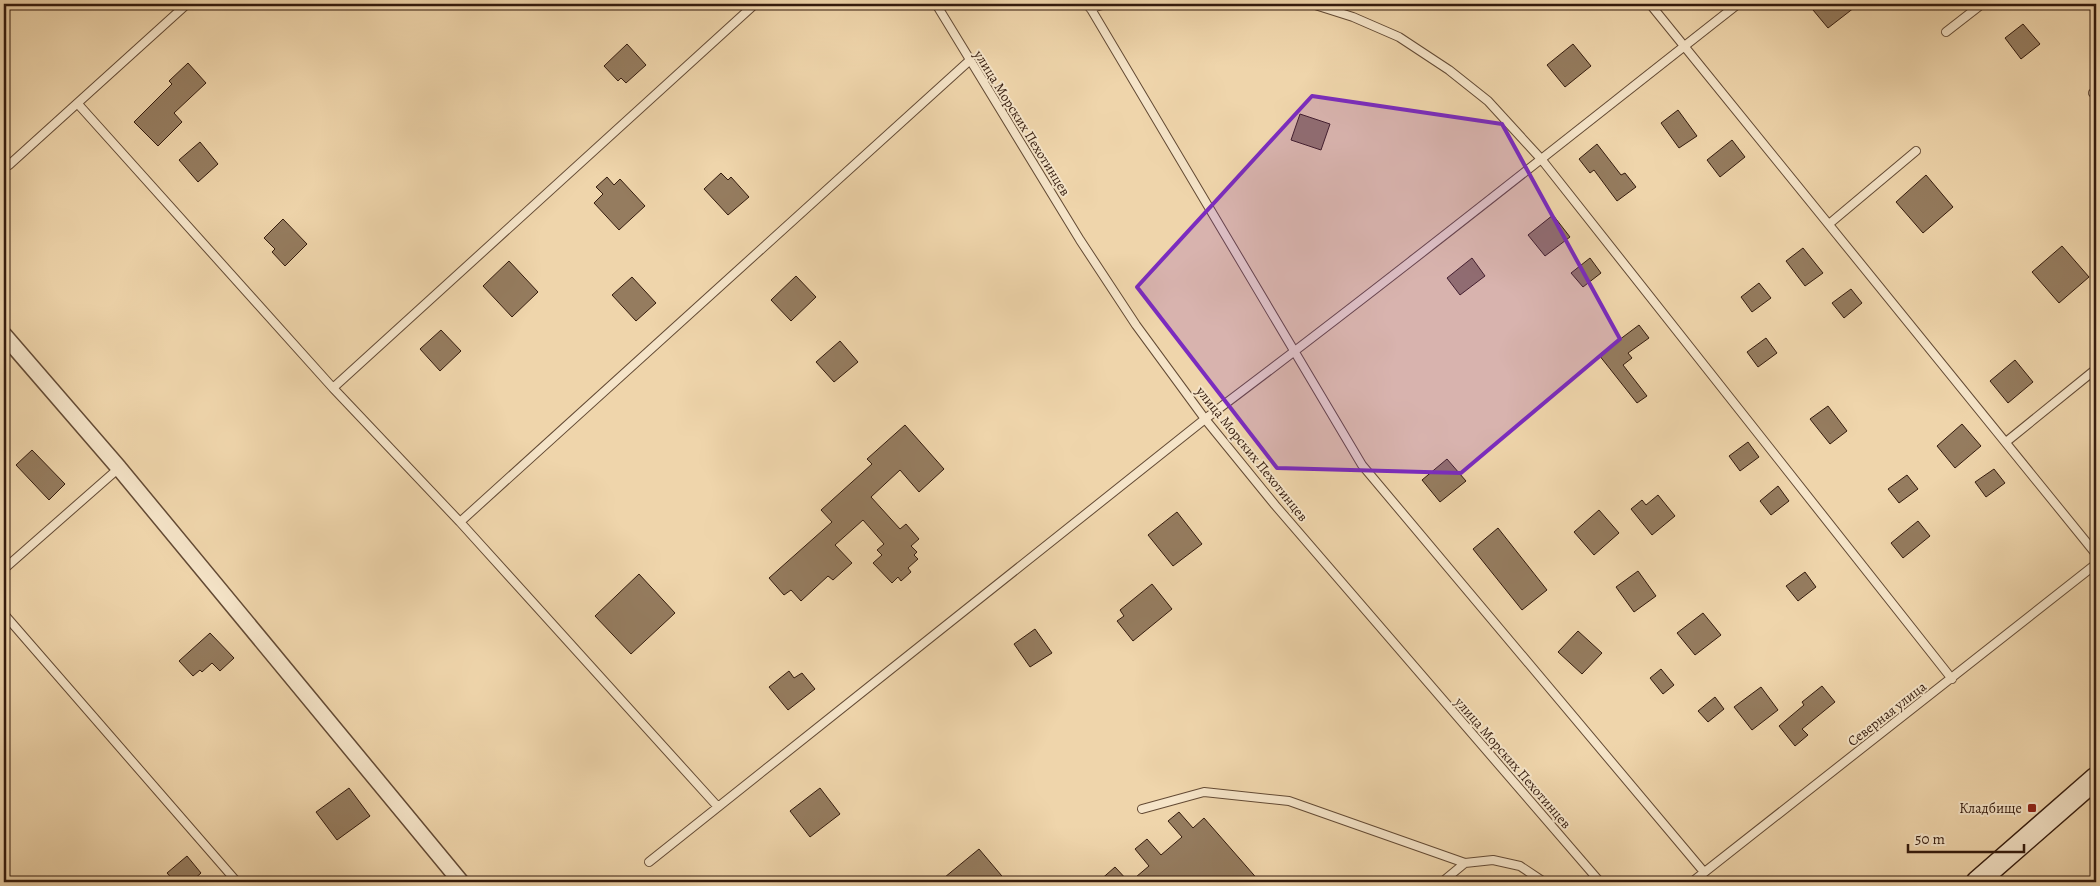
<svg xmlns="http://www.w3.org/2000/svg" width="2100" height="886" font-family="Alegreya,serif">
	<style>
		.building { fill: #957c5f; stroke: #341b0d }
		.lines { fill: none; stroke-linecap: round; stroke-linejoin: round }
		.service-casing { stroke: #634a34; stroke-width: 10 }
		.minor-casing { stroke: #634a34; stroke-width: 18 }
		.secondary-casing { stroke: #341b0d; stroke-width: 24 }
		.service { stroke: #f5e4c8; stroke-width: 8 }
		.minor { stroke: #f5e4c8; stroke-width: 15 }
		.secondary { stroke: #f5e4c8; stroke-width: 21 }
		.marked { fill: #7b2cbf; fill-opacity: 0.2; stroke: #7b2cbf; stroke-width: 4; stroke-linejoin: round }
		.poi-dot { fill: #8f2418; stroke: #f5e4c8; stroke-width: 2 }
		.labels { text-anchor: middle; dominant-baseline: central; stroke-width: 4; stroke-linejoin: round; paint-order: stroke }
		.street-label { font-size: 14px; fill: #341b0d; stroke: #f5e4c8 }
		.poi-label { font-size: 14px; fill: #341b0d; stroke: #f5e4c8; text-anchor: end }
	</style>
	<rect width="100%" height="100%" fill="#efd5ab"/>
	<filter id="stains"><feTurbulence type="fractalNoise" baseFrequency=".004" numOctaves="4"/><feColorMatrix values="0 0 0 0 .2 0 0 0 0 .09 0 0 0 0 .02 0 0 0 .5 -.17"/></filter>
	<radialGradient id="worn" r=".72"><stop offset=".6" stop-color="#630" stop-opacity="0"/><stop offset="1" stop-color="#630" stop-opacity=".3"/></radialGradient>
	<path class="building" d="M1808,4h51l-31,24z
		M2023,24l17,20 -19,15 -16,-21z
		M627,44l19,21 -20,18 -5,-5 -3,3 -14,-15z
		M1573,44l18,22 -26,21 -18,-22z
		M188,63l18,20 -32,30 8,9 -24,24 -24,-24 38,-38 -3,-3z
		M1678,110l19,26 -18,12 -18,-25z
		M1300,114l30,10 -9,26 -30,-10z
		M1732,140l13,17 -25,20 -13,-17z
		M200,142l18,22 -20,18 -19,-22z
		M1597,144l24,31 4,-2 11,14 -19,14 -23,-31 -4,3 -11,-14z
		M721,173l7,7 3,-3 18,20 -21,18 -24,-26z
		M1926,175l27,32 -30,26 -27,-31z
		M607,177l7,8 6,-6 25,27 -26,24 -25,-27 9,-9 -7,-7z
		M1553,215l17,22 -25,19 -17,-21z
		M283,219l24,25 -22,22 -13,-14 3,-3 -11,-11z
		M2062,246l27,31 -30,26 -27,-31z
		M1803,248l20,25 -18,13 -19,-25z
		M1472,258l13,18 -25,19 -13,-17z
		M1590,258l11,15 -18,14 -12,-14z
		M509,261l29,31 -26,25 -29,-31z
		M796,276l20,21 -25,24 -20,-21z
		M632,277l24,26 -20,18 -24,-26z
		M1759,283l12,15 -19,14 -11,-15z
		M1851,289l11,14 -18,15 -12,-15z
		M1639,325l10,13 -21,15 4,5 -9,7 24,31 -10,7 -38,-48z
		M441,330l20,21 -21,20 -20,-22z
		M1766,338l11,15 -19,14 -11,-15z
		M840,341l18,21 -24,20 -18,-20z
		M2015,360l18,22 -25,21 -18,-22z
		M1828,406l19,25 -17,13 -20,-25z
		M1962,424l19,22 -26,22 -18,-22z
		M905,425l39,44 -25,23 -19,-22 -29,27 29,32 6,-5 13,15 -8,7 6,6 -3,3 4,4 -10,9 3,4 -10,9 -3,-4 -6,6 -19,-20 9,-8 -5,-5 7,-6 -21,-24 -28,25 17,18 -19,17 -5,-4 -27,25 -10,-11 -7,5 -15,-17 63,-56 -11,-12 51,-46 -5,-5z
		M1748,442l11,15 -19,14 -11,-15z
		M32,450l33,34 -16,16 -33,-35z
		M1447,459l19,22 -26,21 -18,-22z
		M1994,469l11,14 -19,14 -11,-15z
		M1907,475l11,14 -19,14 -11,-14z
		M1778,486l11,15 -18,14 -11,-14z
		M1658,495l17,21 -23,19 -21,-26 11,-9 4,5z
		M1599,510l20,23 -25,22 -20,-23z
		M1177,512l25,32 -29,22 -25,-31z
		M1918,521l12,15 -27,22 -12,-15z
		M1498,528l49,62 -25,20 -49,-61z
		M1638,571l18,25 -22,16 -18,-25z
		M1805,572l11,15 -18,14 -12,-15z
		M639,574l36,39 -44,41 -36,-38z
		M1152,584l20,25 -39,32 -16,-20 7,-5 -4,-6z
		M1703,613l18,22 -26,20 -18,-22z
		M1035,629l17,24 -22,14 -16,-23z
		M1578,631l24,22 -20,21 -24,-22z
		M210,633l24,25 -14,13 -8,-8 -10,9 -2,-2 -7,6 -14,-15z
		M1661,669l13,16 -11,9 -13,-16z
		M789,671l5,7 8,-5 13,16 -27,21 -19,-23z
		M1822,686l13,16 -33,27 6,6 -13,11 -16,-20 25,-21 -2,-3z
		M1761,687l17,23 -26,20 -18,-23z
		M1715,697l9,12 -16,13 -10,-11z
		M349,788l21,28 -33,24 -21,-28z
		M820,788l20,26 -30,23 -20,-26z
		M1179,812l14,16 11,-10 56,64h-130l19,-16 -14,-17 12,-10 14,16 21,-18 -14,-16z
		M979,849l28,33h-68z
		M187,856l14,17 -10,9h-16l-8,-9z
		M1115,867l14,15h-31z"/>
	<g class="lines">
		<g class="service-casing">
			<path id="service" d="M936,4l144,236 56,85 69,94 70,86 325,377
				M1088,4l274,461 342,407
				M1312,4l41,13 46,20 50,33 39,31 54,59 410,519
				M1650,4l446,550
				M1090,8l17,-4
				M1946,32l36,-28
				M2093,93l3,-2
				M78,104l255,284 127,134 258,285
				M9,165l178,-161
				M1829,224l87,-73
				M333,388l422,-384
				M2006,442l90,-73
				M460,522l509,-461
				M4,569l115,-101
				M4,614l233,268
				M1142,809l62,-17 85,9 176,62
				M649,862l556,-443c180,-135 356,-276 533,-415
				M1442,882l23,-19 28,-3 27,6 24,16
				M1692,882l404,-318"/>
		</g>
		<g class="minor-casing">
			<path id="minor" d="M4,335l115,133 342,414"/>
		</g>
		<g class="secondary-casing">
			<path id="secondary" d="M1977,882l119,-104"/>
		</g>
		<use href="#service" class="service"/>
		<use href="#minor" class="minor"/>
		<use href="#secondary" class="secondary"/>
	</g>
	<path class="marked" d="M1312,96l190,28 118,215 -159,134 -184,-5 -140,-181z"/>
	<rect class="poi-dot" x="2027" y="803" width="10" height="10" rx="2.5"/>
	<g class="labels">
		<g class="street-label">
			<text transform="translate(1022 123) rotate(58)">улица Морских Пехотинцев</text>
			<text transform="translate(1252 454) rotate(51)">улица Морских Пехотинцев</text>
			<text transform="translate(1887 714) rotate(-38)">Северная улица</text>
			<text transform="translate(1513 763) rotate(49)">улица Морских Пехотинцев</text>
		</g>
		<g class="poi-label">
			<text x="2022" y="808">Кладбище</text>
		</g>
	</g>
	<rect width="2100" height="886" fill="none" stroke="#efd5ab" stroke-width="20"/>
	<rect x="5" y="5" width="2090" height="876" fill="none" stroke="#341b0d" stroke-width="2.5"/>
	<rect x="10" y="10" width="2080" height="866" fill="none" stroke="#341b0d"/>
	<path d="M1908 844v8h116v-8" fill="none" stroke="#341b0d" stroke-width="2.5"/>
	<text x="1915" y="844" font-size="15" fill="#341b0d" stroke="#f5e4c8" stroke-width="4" paint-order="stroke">50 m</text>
	<rect width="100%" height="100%" filter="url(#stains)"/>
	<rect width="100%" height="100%" fill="url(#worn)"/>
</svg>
